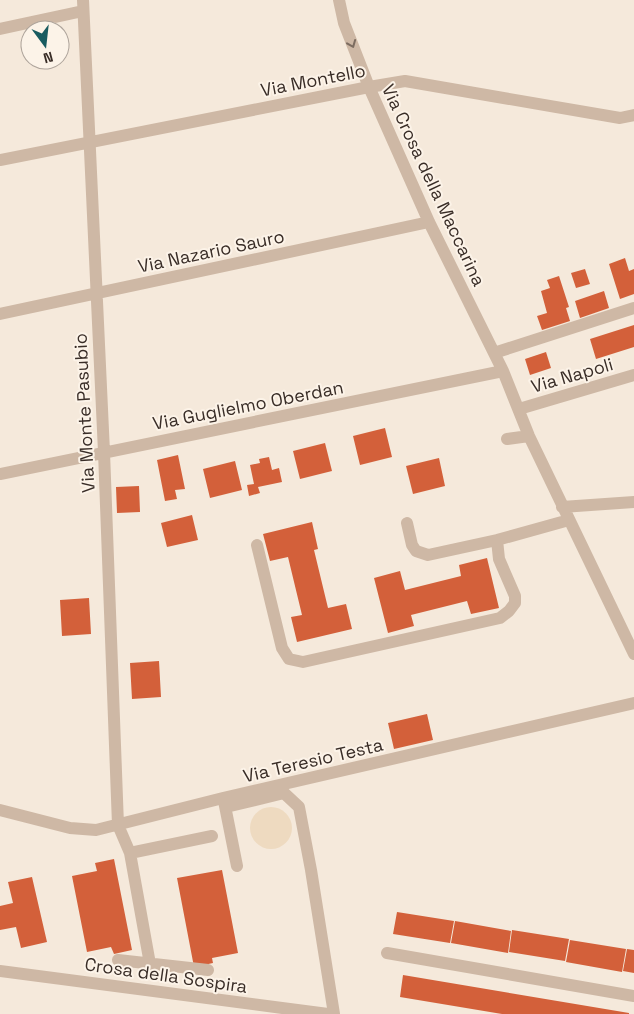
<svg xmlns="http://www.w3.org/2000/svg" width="634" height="1014" font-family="'Space Grotesk',sans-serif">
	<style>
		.plaza { fill: #eedac0 }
		.building { fill: #d3603a }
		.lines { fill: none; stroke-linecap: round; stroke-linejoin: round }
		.minor { stroke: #ceb8a5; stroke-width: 12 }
		.oneway { stroke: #7c6c60 }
		.labels { text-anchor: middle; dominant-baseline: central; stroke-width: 4; stroke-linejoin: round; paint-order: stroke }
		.street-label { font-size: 18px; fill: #392d27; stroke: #fcf3e8 }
	</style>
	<rect width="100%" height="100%" fill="#f5e9db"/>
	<path class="plaza" d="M250 828a21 21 0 1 1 42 0a21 21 0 1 1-42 0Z"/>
	<path class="building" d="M625,258l4,13 5,-2v25l-14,5 -11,-35z
		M585,269l5,15 -14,4 -5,-15z
		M559,276l10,31 -3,1 4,13 -28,9 -5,-14 10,-3 -6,-22 9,-3 -3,-8z
		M604,291l5,17 -29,10 -5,-17z
		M634,325v22l-38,12 -6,-20z
		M546,352l5,16 -21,7 -5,-16z
		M385,428l7,29 -32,8 -7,-29z
		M325,443l7,28 -32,8 -7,-28z
		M178,455l7,34 -10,1 2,9 -12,2 -8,-41z
		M269,457l3,13 7,-2 3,14 -24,5 2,6 -11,3 -2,-11 7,-1 -4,-19 10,-2 -1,-4z
		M439,458l6,28 -32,8 -7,-28z
		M235,461l7,29 -32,8 -7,-29z
		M139,486l1,26 -23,1 -1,-26z
		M192,515l6,25 -31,7 -6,-24z
		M312,522l6,27 -4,1 14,58 18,-4 6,25 -55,13 -6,-25 11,-2 -14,-58 -18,4 -7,-27z
		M487,558l12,50 -28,6 -4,-13 -56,14 3,11 -26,7 -14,-55 26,-7 5,19 56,-14 -2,-11z
		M89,598l2,36 -29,2 -2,-36z
		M159,661l2,36 -29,2 -2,-36z
		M427,714l6,26 -39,9 -6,-26z
		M114,859l18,91 -18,4 -3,-7 -24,5 -15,-76 25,-5 -2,-8z
		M222,870l16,83 -26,5 1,5 -19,4 -17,-89z
		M32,877l15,65 -26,6 -5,-21 -16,3v-24l13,-3 -5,-21z
		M397,912l57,9 -4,22 -57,-9z
		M455,921l56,10 -3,22 -57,-10z
		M512,930l57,9 -4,22 -56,-9z
		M570,940l56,9 -4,23 -56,-10z
		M627,949l7,1v23l-11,-2z
		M403,975l226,38v1h-127l-102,-17z"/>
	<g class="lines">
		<path class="minor" d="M83,0l21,452 14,373 12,28 20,111
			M339,0l5,23 25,64 60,135 74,149 26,65 105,218
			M0,29l83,-18
			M0,160l369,-73 36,-6 215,37 14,-3
			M0,314l429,-92
			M494,353l140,-45
			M519,409l115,-34
			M507,439l22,-3
			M0,474l503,-103
			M562,507l72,-5
			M407,523l5,22 4,6 12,4 69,-15 72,-20
			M257,545l25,103 7,11 14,3 197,-44 9,-7 6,-8v-7l-16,-37 -2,-19
			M224,801l13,65
			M226,807l58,-14 15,14 12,63 23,144
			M0,810l70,18 26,2 127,-32 411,-95
			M130,853l82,-17
			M387,953l247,43
			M118,960l90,10
			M0,971l328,43"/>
	</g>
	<defs><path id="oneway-chevron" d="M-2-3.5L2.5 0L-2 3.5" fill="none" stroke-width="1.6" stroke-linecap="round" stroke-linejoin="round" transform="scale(1.25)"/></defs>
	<use class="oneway" href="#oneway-chevron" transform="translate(352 44) rotate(68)"/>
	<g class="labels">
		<g class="street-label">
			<text transform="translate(313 80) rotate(-11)">Via Montello</text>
			<text transform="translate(434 185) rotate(65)">Via Crosa della Maccarina</text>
			<text transform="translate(211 251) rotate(-12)">Via Nazario Sauro</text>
			<text transform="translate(572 375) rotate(-16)">Via Napoli</text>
			<text transform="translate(248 405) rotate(-11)">Via Guglielmo Oberdan</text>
			<text transform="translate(84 413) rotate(-93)">Via Monte Pasubio</text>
			<text transform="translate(313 760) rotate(-13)">Via Teresio Testa</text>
			<text transform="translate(166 975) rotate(8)">Crosa della Sospira</text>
		</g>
	</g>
	<g transform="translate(45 45) rotate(165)"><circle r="24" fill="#fcf3e8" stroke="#aea49b"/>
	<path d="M0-4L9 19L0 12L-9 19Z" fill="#185b60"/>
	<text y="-8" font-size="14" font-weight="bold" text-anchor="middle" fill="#392d27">N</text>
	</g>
</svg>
